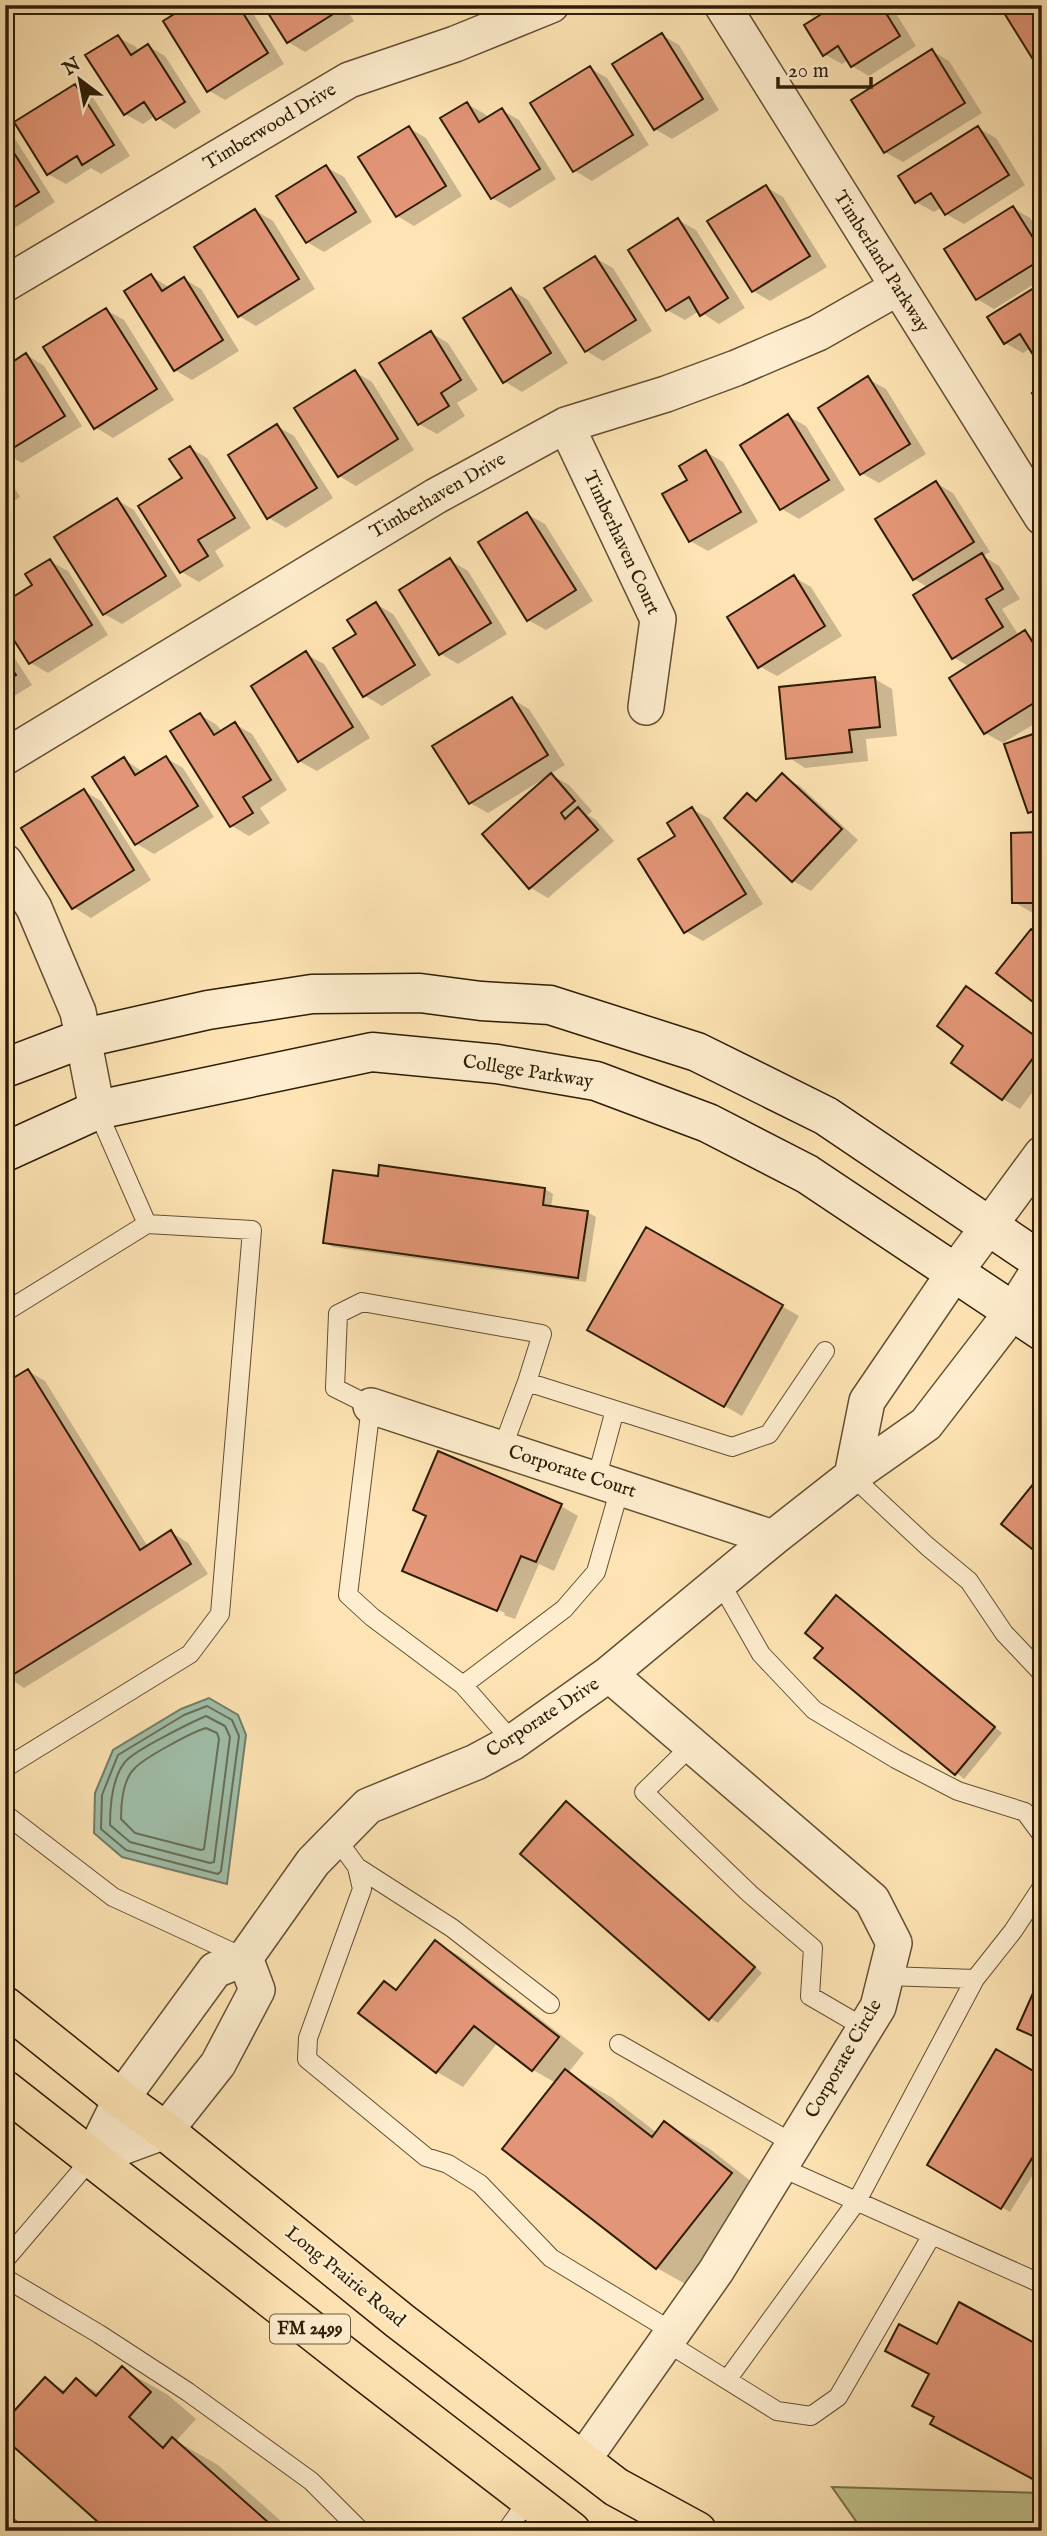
<svg xmlns="http://www.w3.org/2000/svg" width="1047" height="2536" font-family="'IM FELL English',serif">
	<style>
		.green { fill: #c1c48c; stroke: #787048; stroke-width: 2 }
		.water { fill: #a0bfaa; stroke: #727e68; stroke-width: 2 }
		.shadow { fill: #0003 }
		.lines { fill: none; stroke-linecap: round; stroke-linejoin: round }
		.shore { stroke: #676e58; stroke-width: 2 }
		.building { fill: #e39677; stroke: #2e1d05; stroke-width: 2 }
		.service-casing { stroke: #624f31; stroke-width: 20 }
		.minor-casing { stroke: #624f31; stroke-width: 38 }
		.secondary-casing { stroke: #2e1d05; stroke-width: 41 }
		.primary-casing { stroke: #2e1d05; stroke-width: 41 }
		.service { stroke: #feedce; stroke-width: 18 }
		.minor { stroke: #feedce; stroke-width: 35 }
		.secondary { stroke: #feedce; stroke-width: 38 }
		.primary { stroke: #fee4b4; stroke-width: 38 }
		.labels { text-anchor: middle; dominant-baseline: central; stroke-width: 5; stroke-linejoin: round; paint-order: stroke }
		.shield { fill: #feedce; stroke: #6c5b41; stroke-width: 2 }
		.shield-label { font-size: 18px; font-weight: bold; fill: #2e1d05 }
		.street-label { font-size: 19px; fill: #2e1d05; stroke: #feedce }
	</style>
	<rect width="100%" height="100%" fill="#fee4b4"/>
	<filter id="stains"><feTurbulence type="fractalNoise" baseFrequency=".00286" numOctaves="4"/><feColorMatrix values="0 0 0 0 .2 0 0 0 0 .09 0 0 0 0 .02 0 0 0 .5 -.17"/></filter>
	<radialGradient id="worn" r=".72"><stop offset=".6" stop-color="#630" stop-opacity="0"/><stop offset="1" stop-color="#630" stop-opacity=".3"/></radialGradient>
	<path class="green" d="M832,2487l210,6v38h-179z"/>
	<path class="water" d="M209,1698l29,17 8,20 -19,149 -105,-27 -28,-24 1,-40 18,-43 68,-41z"/>
	<path class="shadow" d="M192,5h56l36,59 -59,36 -17,-10z
		M265,5h79l10,16 -49,31 -17,-10z
		M374,5h21l-10,7z
		M795,5h36l-18,12z
		M839,5h52l25,41 -47,30 -17,-10 -4,-6 -6,4 -18,-10z
		M1042,5v56l-9,-5z
		M662,35l17,10 40,65 -47,29 -17,-10z
		M118,37l18,10 3,5 9,-6 17,10 36,56 -26,17 -20,-13 -12,8 -18,-10z
		M932,51l17,10 33,52 -79,49 -18,-10z
		M590,68l17,10 42,67 -57,36 -17,-10z
		M75,86l17,10 38,60 -29,18 -10,-6 -25,16 -18,-10z
		M467,104l18,10 3,5 14,-9 17,10 37,59 -46,29 -18,-10z
		M5,123l50,79 -50,32z
		M409,128l17,10 36,58 -48,30 -17,-10z
		M978,128l18,10 29,47 -61,39 -18,-10 -4,-7 -8,5 -18,-10z
		M326,167l18,10 28,45 -48,30 -17,-10z
		M766,187l17,10 44,70 -57,34 -17,-10z
		M1013,208l17,10 12,18v43l-48,30 -17,-10z
		M256,211l17,10 42,68 -59,37 -17,-10z
		M678,220l18,10 49,78 -26,16 -20,-13 -14,9 -18,-10z
		M595,258l18,10 39,63 -49,30 -17,-10z
		M151,276l19,12 14,-9 17,10 38,62 -47,29 -17,-10z
		M1042,285l-11,63 -8,5 -18,-10z
		M511,290l17,10 40,63 -46,29 -18,-11z
		M106,310l18,10 50,80 -61,38 -18,-11z
		M431,333l17,10 30,47 -21,13 8,13 -28,18 -18,-10z
		M27,355l17,11 38,60 -60,37 -17,-10v-84z
		M355,372l17,10 42,68 -58,36 -17,-10z
		M868,379l18,10 40,65 -47,29 -18,-10z
		M788,416l18,10 39,64 -46,29 -17,-10z
		M277,426l17,10 39,62 -47,30 -17,-10z
		M190,448l17,10 44,70 -36,23 9,15 -25,16 -17,-10 -42,-66 44,-27z
		M706,452l17,10 35,60 -50,29 -18,-10 -1,-60z
		M5,473l15,24 -15,10z
		M936,483l17,10 37,59 -7,4 16,10 21,33 -18,10 17,27 6,-3 17,9v77l-39,24 -18,-10 -15,-66 -17,-10 -24,-69 -15,-9z
		M117,500l17,10 48,76 -60,38 -18,-10z
		M527,514l18,10 48,77 -47,29 -18,-10z
		M450,560l18,11 39,63 -49,30 -17,-10 -40,-63z
		M50,561l18,10 40,64 -60,38 -17,-10 4,-77z
		M794,577l17,10 31,49 -65,40 -18,-10z
		M376,604l17,10 38,61 -49,31 -17,-10 -30,-47 23,-15z
		M5,643l27,42 -26,16h-1z
		M306,654l18,10 46,74 -53,33 -18,-10z
		M875,679l17,10 5,47 -31,3 2,22 -63,7 -17,-11z
		M512,699l17,10 36,56 -15,9 19,11 23,26 -4,4 8,5 18,21 -66,57 -17,-10 -47,-54 65,-57 -1,-1 -60,37 -18,-10z
		M200,715l17,10 5,7 13,-8 17,10 35,56 -27,18 10,15 -21,13 -17,-10 -60,-94z
		M1042,733v86l-12,-7z
		M166,758l17,10 31,49 -60,37 -17,-10 -13,-85 19,13z
		M782,776l18,10 58,54 -47,51 -18,-10 -67,-64 22,-22 11,6z
		M84,791l17,10 50,79 -60,38 -18,-11z
		M692,809l18,10 53,85 -60,37 -18,-10 -8,-94z
		M1042,834v78h-11l-17,-10z
		M967,988l75,53v38l-22,30 -17,-10 -38,-54z
		M379,1178l166,11 8,5 -2,14 36,4 9,5 -10,65 -253,-35 -8,-4z
		M647,1229l152,87 -57,100 -152,-87z
		M28,1371l17,10 103,166 23,-15 17,11 20,31 -184,114 -19,-13v-290z
		M561,1506l17,10 -24,55 -15,-7 -24,55 -11,-4 1,-2 -85,-37v3l-16,-9z
		M837,1598l165,135 -38,46 -148,-121 9,-10z
		M566,1804l196,169 -44,50 -8,-5z
		M435,1942l26,15 123,96 -16,20 43,24 46,36 8,-10 45,26 66,52 -73,93 -46,-26 -152,-119 51,-66 -23,-13 -35,-28 -35,45 -26,-15 -76,-59 23,-30 14,8z
		M1042,2078v82l-32,52 -80,-47z
		M123,2369l45,26 28,24 -20,22 42,24 74,66h-182l-65,-152 22,13 10,-12 23,14z"/>
	<g class="lines">
		<path class="shore" d="M207,1706l25,14 7,16 -18,135 -3,3 -92,-24 -25,-21 1,-34 16,-40 66,-40z
			M206,1716l19,10 5,11 -16,125 -4,1 -80,-21 -20,-17c0,-20 2,-47 15,-63 8,-11 67,-40 81,-46z
			M206,1728l11,5 2,6 -15,110 -3,1 -66,-17 -14,-14c0,-15 2,-40 14,-51 9,-10 57,-36 71,-40z"/>
	</g>
	<path class="building" d="M189,5h49l30,48 -61,39 -44,-71z
		M263,5h71l4,6 -51,32z
		M836,5h45l19,31 -49,31 -13,-21 -15,10 -19,-31z
		M1005,5h37v47l-10,6 -31,-50z
		M662,33l41,66 -49,31 -42,-66z
		M118,35l13,20 17,-11 37,58 -29,18 -12,-18 -20,13 -39,-60z
		M932,49l33,54 -81,50 -33,-53z
		M590,66l43,69 -60,37 -43,-69z
		M75,84l39,61 -32,20 -5,-9 -30,19 -33,-53z
		M467,102l12,20 23,-14 38,61 -49,30 -51,-81z
		M409,126l37,60 -50,31 -38,-60z
		M978,126l31,49 -64,40 -14,-22 -16,10 -17,-27z
		M5,139l34,53 -34,21z
		M326,165l30,47 -50,31 -30,-47z
		M766,185l44,71 -58,36 -45,-71z
		M1013,206l29,46v7l-66,41 -32,-51z
		M255,209l44,70 -61,38 -44,-70z
		M678,218l50,80 -28,18 -11,-19 -23,14 -38,-61z
		M595,256l41,64 -51,32 -41,-64z
		M151,274l11,17 22,-14 39,63 -49,31 -50,-80z
		M1042,283v86l-22,-35 -16,10 -17,-27z
		M511,288l40,65 -48,30 -40,-65z
		M106,308l51,81 -63,40 -51,-82z
		M431,331l30,49 -20,13 8,13 -31,19 -39,-62z
		M26,353l39,63 -60,37v-86z
		M355,370l43,69 -60,38 -44,-69z
		M868,376l42,68 -50,31 -42,-67z
		M1042,387v22l-10,-16z
		M788,414l41,66 -49,30 -40,-65z
		M277,424l40,64 -50,31 -39,-64z
		M190,446l45,72 -37,22 10,16 -28,17 -42,-67 44,-28 -13,-19z
		M706,450l35,62 -52,30 -27,-48 25,-14 -8,-14z
		M936,481l38,61 -61,38 -38,-61z
		M117,498l49,78 -63,39 -49,-78z
		M527,512l49,78 -49,31 -49,-79z
		M982,553l21,36 -17,10 17,28 -51,32 -39,-64z
		M450,558l41,65 -52,32 -40,-65z
		M50,559l42,66 -63,39 -24,-38v-24l27,-17 -7,-11z
		M794,575l31,51 -67,42 -31,-51z
		M376,602l39,63 -52,32 -30,-49 23,-14 -9,-14z
		M1025,630l17,27v41l-58,36 -35,-56z
		M306,651l47,76 -55,35 -47,-76z
		M5,659l11,16 -11,7z
		M875,677l5,50 -31,3 3,22 -66,7 -7,-72z
		M512,697l36,58 -79,49 -37,-58z
		M200,713l14,22 21,-13 36,58 -28,17 10,16 -23,14 -60,-96z
		M1042,731v78l-14,4 -24,-69z
		M166,756l32,50 -63,39 -43,-68 32,-20 11,18z
		M551,773l24,28 -14,12 4,6 13,-12 20,23 -69,59 -47,-55z
		M782,773l60,56 -50,53 -68,-64 23,-25 9,8z
		M84,789l50,81 -62,39 -51,-81z
		M692,807l54,87 -62,39 -46,-74 37,-23 -8,-13z
		M1042,832v71h-30l-1,-70z
		M1031,929l11,8v72l-46,-36z
		M966,986l76,55v5l-40,54 -51,-37 12,-17 -26,-20z
		M379,1165l166,23 -2,17 45,6 -10,67 -255,-35 10,-73 45,6z
		M646,1227l137,78 -59,102 -137,-77z
		M28,1369l112,181 31,-20 20,34 -185,115 -1,-296z
		M438,1451l124,53 -26,58 -15,-6 -24,55 -95,-40 24,-55 -13,-6z
		M1042,1473v84l-41,-33z
		M836,1595l159,132 -40,48 -141,-117 9,-10 -18,-15z
		M566,1801l189,166 -46,53 -189,-166z
		M435,1940l124,97 -27,34 -58,-45 -38,47 -78,-60 26,-32 12,9z
		M1042,1973v67l-25,-11z
		M996,2049l46,27v66l-41,67 -74,-44z
		M565,2069l87,68 12,-16 68,52 -76,96 -154,-120z
		M959,2302l83,45v137l-112,-60 4,-7 -22,-11 17,-32 -44,-23 14,-27 38,20z
		M122,2366l29,26 -22,25 34,31 9,-11 106,94h-170l-103,-92v-18l40,-44 18,16 13,-15 20,18z"/>
	<g class="lines">
		<g class="service-casing">
			<path id="service" d="M97,1110l50,114
				M5,1312l142,-88 105,6 -32,384 -30,40 -185,114
				M502,1449l25,-67
				M852,1476l75,70 42,35 35,52 38,40
				M596,1480l19,-70
				M720,1582l41,72 53,56 82,49 62,32 67,21 17,23
				M463,1685l101,-76 32,-37 24,-84
				M513,1742l-50,-57 -91,-68 -24,-22 23,-189 -36,-18 3,-74 24,-12 180,32 -15,48 205,65 37,-13 56,-83
				M692,1745l-48,47 106,102 63,54 -3,48 55,32
				M5,1814l108,83 132,61
				M336,1838l21,29 5,22 -54,149 -1,21 119,98 22,7 32,20 71,74 122,74
				M357,1867l95,61 98,76
				M886,1976l89,3 38,-48 29,-44
				M619,2044l175,100
				M780,2167l262,117
				M5,2260l87,-102
				M5,2278l94,56 89,58 123,89 50,50
				M666,2342l111,69 34,5 27,-19 94,-162
				M727,2380l130,-179 118,-222
				M5,2524l9,7
				M506,2531l23,-32"/>
		</g>
		<g class="minor-casing">
			<path id="minor" d="M722,5l320,512
				M5,284l344,-204 106,-36 96,-39
				M566,425l92,194 -12,88
				M5,757l431,-261 130,-71 100,-31 70,-26 82,-35 79,-45
				M5,862l29,46 44,104 19,98
				M371,1406l402,132
				M852,1476l15,-75 88,-129 87,-118
				M92,2158l29,-59 94,-129 30,-12 68,-96 55,-56 108,-44 37,-20 96,-68 164,-136 79,-62 74,-52 87,-113 29,-46
				M92,2158l73,-27 53,-67 39,-74 -12,-32
				M582,2461l134,-190 162,-264 16,-64 -22,-43 -263,-226"/>
		</g>
		<g class="secondary-casing">
			<path id="secondary" d="M5,1068l79,-30 124,-28 104,-16 108,-1 61,8 69,4 147,47 129,64 216,146
				M5,1152l92,-42 275,-58 125,12 99,17 112,42 99,51 235,157"/>
		</g>
		<g class="primary-casing">
			<path id="primary" d="M5,2006l116,93 44,32 235,190 216,166 81,44
				M5,2090l357,280 209,161"/>
		</g>
		<use href="#service" class="service"/>
		<use href="#minor" class="minor"/>
		<use href="#secondary" class="secondary"/>
		<use href="#primary" class="primary"/>
	</g>
	<g class="labels">
		<rect class="shield" x="270" y="2314.5" width="80" height="29" rx="5"/>
		<g class="shield-label">
			<text x="310" y="2329">FM 2499</text>
		</g>
		<g class="street-label">
			<text transform="translate(270 127) rotate(-31)">Timberwood Drive</text>
			<text transform="translate(881 262) rotate(58)">Timberland Parkway</text>
			<text transform="translate(438 496) rotate(-30)">Timberhaven Drive</text>
			<text transform="translate(621 543) rotate(65)">Timberhaven Court</text>
			<text transform="translate(528 1072) rotate(9)">College Parkway</text>
			<text transform="translate(572 1472) rotate(18)">Corporate Court</text>
			<text transform="translate(543 1718) rotate(-33)">Corporate Drive</text>
			<text transform="translate(844 2059) rotate(-60)">Corporate Circle</text>
			<text transform="translate(345 2277) rotate(39)">Long Prairie Road</text>
		</g>
	</g>
	<rect width="1047" height="2536" fill="none" stroke="#fee4b4" stroke-width="28"/>
	<rect x="7" y="7" width="1033" height="2522" fill="none" stroke="#2e1d05" stroke-width="3.5"/>
	<rect x="14" y="14" width="1019" height="2508" fill="none" stroke="#2e1d05" stroke-width="2"/>
	<g transform="translate(80 80) rotate(328)" stroke="#feedce" stroke-width="5" paint-order="stroke">
	<path d="M0-5L12 26L0 18L-12 26Z" fill="#2e1d05"/>
	<text y="-10" font-size="19" font-weight="bold" text-anchor="middle" fill="#2e1d05">N</text>
	</g>
	<path d="M778 77v10h93v-10" fill="none" stroke="#2e1d05" stroke-width="3.5"/>
	<text x="788" y="77" font-size="21" fill="#2e1d05" stroke="#feedce" stroke-width="5" paint-order="stroke">20 m</text>
	<rect width="100%" height="100%" filter="url(#stains)"/>
	<rect width="100%" height="100%" fill="url(#worn)"/>
</svg>
